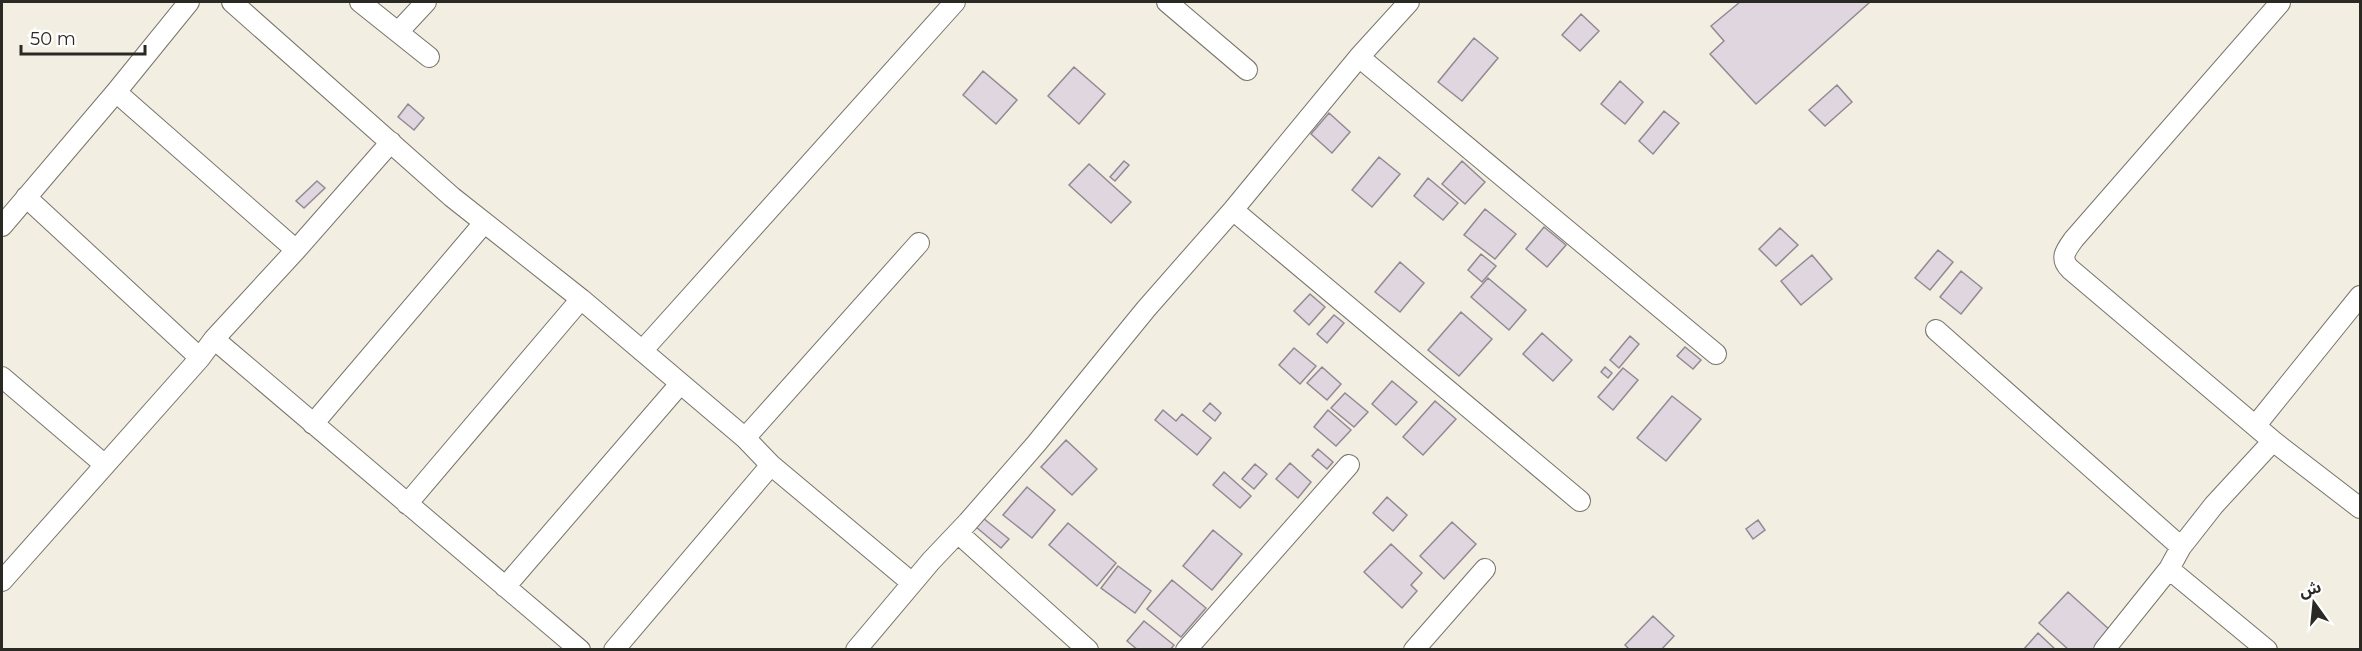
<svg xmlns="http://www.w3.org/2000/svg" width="2362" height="651" font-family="Montserrat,'Noto Sans Arabic',sans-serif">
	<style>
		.building { fill: #dfd6e0; stroke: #928a93; stroke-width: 1.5 }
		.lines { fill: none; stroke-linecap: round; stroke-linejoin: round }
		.street-casing { stroke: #78746a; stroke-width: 22 }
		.street { stroke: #fff; stroke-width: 20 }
	</style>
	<rect width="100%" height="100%" fill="#f2eee2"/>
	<path class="building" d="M1740,2h130l-114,102 -46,-50 14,-13 -13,-15z
		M1581,14l18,17 -19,20 -18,-16z
		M1474,38l24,20 -36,43 -24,-19z
		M1074,67l31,27 -26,30 -31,-28z
		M983,71l34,29 -21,24 -33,-29z
		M1620,81l23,21 -18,22 -24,-20z
		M1837,85l15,17 -27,24 -16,-16z
		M408,104l16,14 -10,12 -16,-13z
		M1664,111l15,12 -26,31 -14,-13z
		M1329,113l21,19 -18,21 -21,-19z
		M1379,157l21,17 -28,33 -20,-17z
		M1124,161l5,4 -14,16 -5,-4z
		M1462,161l23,21 -20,22 -23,-20z
		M1089,164l42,38 -20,21 -42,-38z
		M1428,178l30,25 -15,17 -29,-24z
		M317,181l8,7 -21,20 -8,-7z
		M1485,209l31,25 -21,25 -31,-24z
		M1544,227l22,18 -19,22 -21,-18z
		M1780,228l18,17 -22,21 -17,-17z
		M1938,250l15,12 -23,28 -15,-12z
		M1481,254l15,12 -14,16 -14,-12z
		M1812,255l20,24 -31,26 -20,-24z
		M1400,262l24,21 -24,29 -25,-20z
		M1961,271l21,17 -21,26 -21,-17z
		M1488,278l38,32 -17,20 -38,-33z
		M1310,294l15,13 -16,18 -15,-14z
		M1461,312l31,27 -33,37 -31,-26z
		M1334,315l10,8 -17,20 -10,-9z
		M1542,333l30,27 -19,21 -30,-27z
		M1630,336l9,8 -20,24 -9,-8z
		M1685,347l16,13 -8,9 -16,-13z
		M1294,348l22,18 -16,18 -21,-19z
		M1322,367l19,17 -14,16 -20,-17z
		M1605,367l7,6 -4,5 -7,-6z
		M1623,368l15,12 -25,30 -15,-13z
		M1392,381l25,21 -21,23 -24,-21z
		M1345,393l23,19 -14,15 -23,-19z
		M1672,396l29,23 -35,42 -29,-23z
		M1435,401l21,18 -33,36 -20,-18z
		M1210,403l11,10 -6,8 -12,-10z
		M1163,410l13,11 6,-7 29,24 -14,17 -42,-35z
		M1328,410l23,20 -15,16 -22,-19z
		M1066,440l31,29 -25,26 -31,-28z
		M1318,449l15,13 -6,7 -15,-13z
		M1290,463l21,19 -13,16 -22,-19z
		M1255,464l12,10 -13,15 -12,-10z
		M1224,472l27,24 -11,12 -27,-23z
		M1027,487l28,23 -23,28 -29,-23z
		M1387,497l20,18 -14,16 -20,-18z
		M983,518l26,21 -8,9 -25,-21z
		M1758,520l7,10 -12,9 -7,-10z
		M1452,522l24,22 -32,35 -24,-23z
		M1068,523l48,40 -19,23 -48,-41z
		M1213,530l29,24 -30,36 -29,-24z
		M1391,544l31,29 -11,12 6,6 -15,17 -38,-36z
		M1118,566l33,25 -16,22 -34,-25z
		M1172,580l34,28 -25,29 -34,-28z
		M2068,592l43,39 -17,19h-25l-30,-27z
		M1653,616l21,20 -13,14h-31l-5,-5z
		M1144,621l30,24 -4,5h-32l-11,-9z
		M2038,633l18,17h-33z"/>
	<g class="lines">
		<g class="street-casing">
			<path id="street" d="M232,2l220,195 129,102 164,139 26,27 141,118
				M360,2l69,55
				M1167,2l80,68
				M398,32l28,-30
				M1359,57l357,297
				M116,92l180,158
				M26,197l174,161
				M1233,210l347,291
				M2,226l114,-134 73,-90
				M1936,330l245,217
				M214,339l366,311
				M642,351l313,-349
				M2,377l103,88
				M313,424l171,-201
				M2256,425l104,-129
				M745,438l174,-195
				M2273,441l-203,-172c-11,-11 -4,-19 4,-30l206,-236
				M407,504l174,-205
				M958,533l130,117
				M2169,569l98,81
				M2,581l198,-223 14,-19 82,-89 95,-108
				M505,587l175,-203
				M614,650l157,-185
				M856,650l75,-89 37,-39 68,-78 110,-135 87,-99 126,-153 50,-55
				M1186,650l163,-185
				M1414,650l71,-81
				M2104,650l65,-81 12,-22 33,-42 59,-64 87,67"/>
		</g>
		<use href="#street" class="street"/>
	</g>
	<rect width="2362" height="651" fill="none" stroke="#2a2924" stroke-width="6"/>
	<g transform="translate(2314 603) rotate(345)" stroke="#ffffff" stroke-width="4.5" paint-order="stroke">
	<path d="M0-4.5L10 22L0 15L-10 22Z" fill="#2a2924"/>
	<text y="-9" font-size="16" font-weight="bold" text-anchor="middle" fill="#2a2924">ش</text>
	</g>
	<path d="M21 45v9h124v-9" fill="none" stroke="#2a2924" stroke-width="3"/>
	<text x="30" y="45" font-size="18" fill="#2a2924" stroke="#ffffff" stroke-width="4.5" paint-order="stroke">50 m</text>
</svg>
